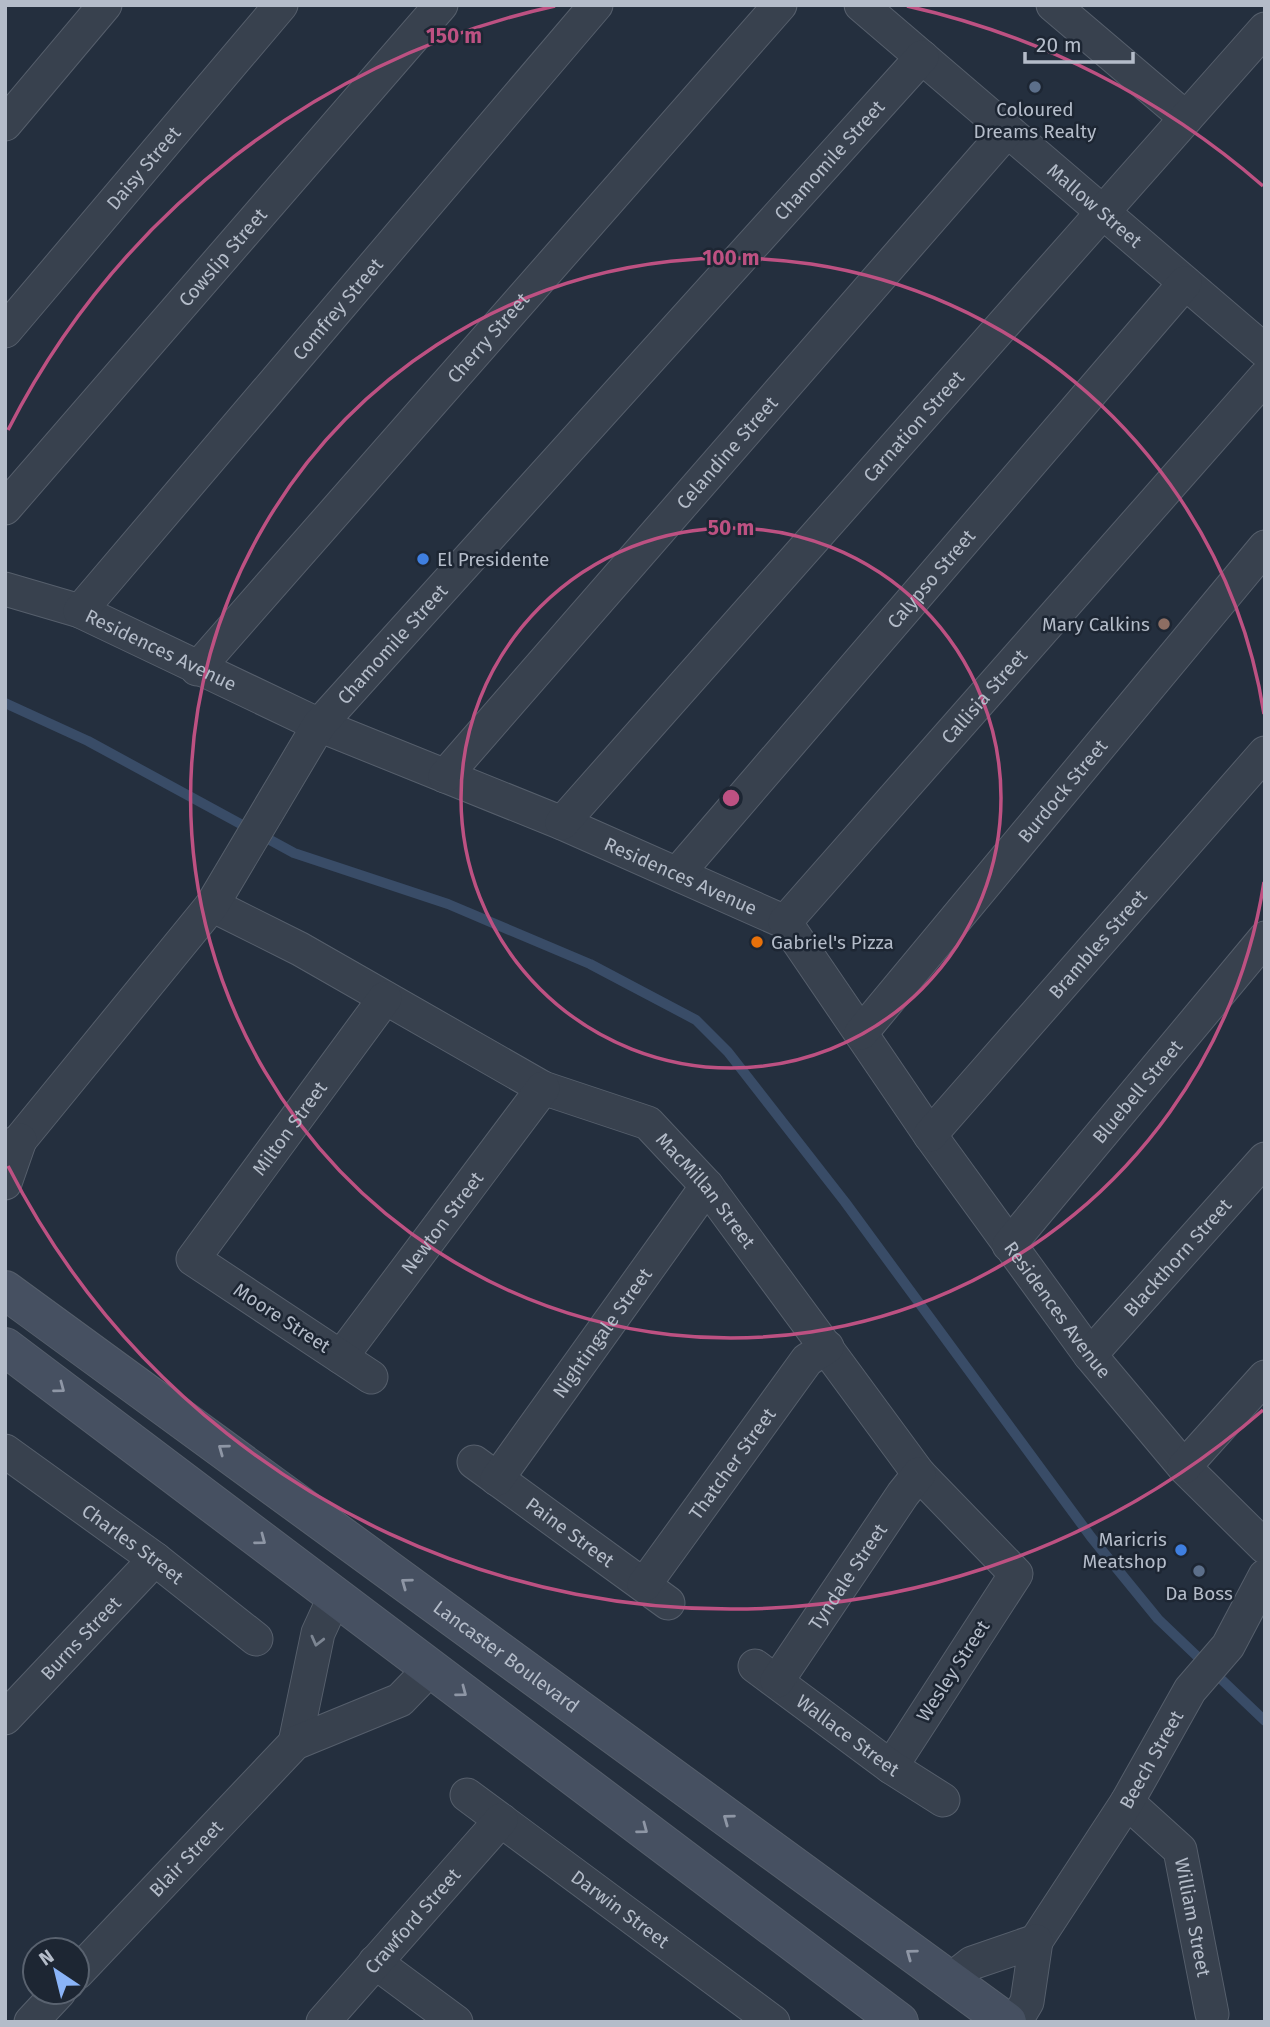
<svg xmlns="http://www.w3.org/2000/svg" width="1270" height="2027" font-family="'Fira Sans',sans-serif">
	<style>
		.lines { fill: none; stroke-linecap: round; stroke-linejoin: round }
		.stream { stroke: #394c67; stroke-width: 10 }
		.minor-casing { stroke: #565f6c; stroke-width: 35 }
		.secondary-casing { stroke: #565f6c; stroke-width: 40 }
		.minor { stroke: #38414e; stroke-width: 33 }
		.secondary { stroke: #465061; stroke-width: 38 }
		.oneway { stroke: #8e96a5 }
		.oneway2 { stroke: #7c8592 }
		.ring { fill: none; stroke: #bd5182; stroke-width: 3.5 }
		.service-dot { fill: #5c6f8a; stroke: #1d2633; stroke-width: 2.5 }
		.shop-dot { fill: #3f7fe0; stroke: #1d2633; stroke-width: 2.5 }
		.education-dot { fill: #8d6e63; stroke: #1d2633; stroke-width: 2.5 }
		.food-dot { fill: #e8710a; stroke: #1d2633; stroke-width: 2.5 }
		.labels { text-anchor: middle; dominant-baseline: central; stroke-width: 5; stroke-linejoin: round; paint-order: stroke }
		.poi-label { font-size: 19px; fill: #b4bcc9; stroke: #1d2633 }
		.street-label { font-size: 19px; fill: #b4bcc9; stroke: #1d2633 }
		.centre { fill: #bd5182; stroke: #1d2633; stroke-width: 3.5 }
		.ring-label { font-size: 21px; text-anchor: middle; font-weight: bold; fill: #bd5182; stroke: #1d2633; stroke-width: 5; stroke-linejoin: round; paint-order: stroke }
	</style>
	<rect width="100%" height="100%" fill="#242f3e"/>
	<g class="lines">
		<path class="stream" d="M5,703l83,38 206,112 154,51 142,60 106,56 32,32 117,150 246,335 67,82 107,102"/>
		<g class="minor-casing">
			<g id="minor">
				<path id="s1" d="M861,5l404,346"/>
				<path d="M1053,5l133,113"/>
				<path d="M5,124l100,-119"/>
				<path id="s2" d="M5,331l276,-326"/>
				<path id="s3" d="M5,508l436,-503"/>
				<path id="s4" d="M5,589l75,22 239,114 243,98 223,99 145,213 160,220 94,112 81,80"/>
				<path id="s5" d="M80,611l516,-606"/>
				<path id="s6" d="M197,669l583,-664"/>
				<path id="s7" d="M445,776l562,-645"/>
				<path id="s8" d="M562,823l703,-794"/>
				<path id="s9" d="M678,873l507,-590"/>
				<path id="s10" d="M212,905l88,44 243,139 105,35 59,63 212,288 97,100 -125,193"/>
				<path id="s11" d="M785,922l480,-545"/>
				<path id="s12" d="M861,1033l404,-486"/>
				<path id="s13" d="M930,1135l335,-382"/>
				<path id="s14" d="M5,1150l15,-10 192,-235 107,-180 603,-668"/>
				<path d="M5,1183l15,-43"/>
				<path id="s15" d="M1009,1245l256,-307"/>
				<path id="s16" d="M1090,1355l175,-196"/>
				<path id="s17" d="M341,1357l202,-269"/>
				<path id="s18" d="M371,1377l-178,-118 192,-261"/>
				<path id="s19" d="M5,1451l150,108 101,80"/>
				<path id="s20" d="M474,1462l194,141"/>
				<path d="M1184,1467l81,-90"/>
				<path id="s21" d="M497,1479l210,-293"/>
				<path id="s22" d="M644,1585l163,-225 20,-13"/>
				<path id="s23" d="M755,1666l136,101 52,33"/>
				<path id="s24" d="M777,1681l126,-187 16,-20"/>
				<path id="s25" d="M5,1718l150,-159"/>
				<path d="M295,1743l23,-110 17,-37"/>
				<path id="s26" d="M467,1795l306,227"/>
				<path id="s27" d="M1127,1802l53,48 32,164"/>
				<path id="s28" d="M1036,1941l91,-139 63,-112 38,-44 37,-70"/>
				<path d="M375,1962l81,60"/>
				<path id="s29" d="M77,1973l218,-230 105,-43 31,-32"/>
				<path d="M949,1981l23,-18 64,-22 -9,61 -12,20"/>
				<path d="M31,2022l28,-30"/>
				<path id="s30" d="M323,2022l178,-202"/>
			</g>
		</g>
		<g class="secondary-casing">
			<g id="secondary">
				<path id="s31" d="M5,1290l1002,732"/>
				<path d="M5,1347l894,675"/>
			</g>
		</g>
		<use href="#minor" class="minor"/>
		<use href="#secondary" class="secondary"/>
	</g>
	<defs><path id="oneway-chevron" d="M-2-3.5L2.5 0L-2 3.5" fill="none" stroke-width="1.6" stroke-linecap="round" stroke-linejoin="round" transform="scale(1.75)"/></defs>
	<g class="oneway">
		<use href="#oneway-chevron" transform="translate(60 1388) rotate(37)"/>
		<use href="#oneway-chevron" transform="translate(223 1449) rotate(-144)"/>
		<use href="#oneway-chevron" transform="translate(261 1540) rotate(37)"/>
		<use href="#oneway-chevron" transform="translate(406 1583) rotate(-144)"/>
		<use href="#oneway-chevron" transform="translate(462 1692) rotate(37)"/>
		<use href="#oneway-chevron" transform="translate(728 1819) rotate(-144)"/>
		<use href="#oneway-chevron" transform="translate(643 1829) rotate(37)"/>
		<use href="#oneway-chevron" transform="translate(911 1954) rotate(-144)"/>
	</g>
	<use class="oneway2" href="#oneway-chevron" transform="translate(317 1641) rotate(104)"/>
	<g class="ring">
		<circle cx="731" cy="798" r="270"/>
		<path d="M1264 882A540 540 0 1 1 1264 714"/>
		<path d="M1263 1410A811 811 0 0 1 8 1166M8 430A811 811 0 0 1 555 6M907 6A811 811 0 0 1 1263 186"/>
	</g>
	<g class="service-dot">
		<circle cx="1035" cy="87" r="7"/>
		<circle cx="1199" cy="1571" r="7"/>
	</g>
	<g class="shop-dot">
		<circle cx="423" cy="559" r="7"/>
		<circle cx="1181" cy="1550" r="7"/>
	</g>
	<circle class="education-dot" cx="1164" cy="624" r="7"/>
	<circle class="food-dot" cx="757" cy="942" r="7"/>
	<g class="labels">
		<g class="poi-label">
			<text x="1035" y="109">Coloured<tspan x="1035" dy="22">Dreams Realty</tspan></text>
			<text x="437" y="559" text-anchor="start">El Presidente</text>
			<text x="1150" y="624" text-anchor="end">Mary Calkins</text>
			<text x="771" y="942" text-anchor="start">Gabriel's Pizza</text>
			<text x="1167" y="1539" text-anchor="end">Maricris<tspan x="1167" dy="22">Meatshop</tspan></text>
			<text x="1199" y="1593">Da Boss</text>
		</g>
		<g class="street-label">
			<text stroke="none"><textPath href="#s14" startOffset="1292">Chamomile Street</textPath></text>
			<text stroke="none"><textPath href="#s2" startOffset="214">Daisy Street</textPath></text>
			<text stroke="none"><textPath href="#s1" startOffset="308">Mallow Street</textPath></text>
			<text stroke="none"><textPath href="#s3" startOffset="332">Cowslip Street</textPath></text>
			<text stroke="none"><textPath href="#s5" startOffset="397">Comfrey Street</textPath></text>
			<text stroke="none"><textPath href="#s6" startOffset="441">Cherry Street</textPath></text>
			<text stroke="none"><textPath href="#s8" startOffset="530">Carnation Street</textPath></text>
			<text stroke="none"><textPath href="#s7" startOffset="429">Celandine Street</textPath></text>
			<text stroke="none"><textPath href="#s9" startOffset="388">Calypso Street</textPath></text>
			<text stroke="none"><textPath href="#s14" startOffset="640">Chamomile Street</textPath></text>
			<text stroke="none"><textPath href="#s4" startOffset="168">Residences Avenue</textPath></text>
			<text stroke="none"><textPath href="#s11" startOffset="301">Callisia Street</textPath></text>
			<text stroke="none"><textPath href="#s12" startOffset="315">Burdock Street</textPath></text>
			<text stroke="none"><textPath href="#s4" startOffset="735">Residences Avenue</textPath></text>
			<text stroke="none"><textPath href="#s13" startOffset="254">Brambles Street</textPath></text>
			<text stroke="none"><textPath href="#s15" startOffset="200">Bluebell Street</textPath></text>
			<text stroke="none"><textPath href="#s18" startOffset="376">Milton Street</textPath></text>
			<text stroke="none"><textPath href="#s10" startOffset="578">MacMillan Street</textPath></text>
			<text stroke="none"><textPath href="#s17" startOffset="168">Newton Street</textPath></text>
			<text stroke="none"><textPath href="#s16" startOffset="131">Blackthorn Street</textPath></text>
			<text stroke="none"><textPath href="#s4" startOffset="1323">Residences Avenue</textPath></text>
			<text transform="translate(282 1318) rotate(33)">Moore Street</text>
			<text stroke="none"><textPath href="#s21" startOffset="180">Nightingale Street</textPath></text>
			<text stroke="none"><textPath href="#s22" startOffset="150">Thatcher Street</textPath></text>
			<text stroke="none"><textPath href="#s20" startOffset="119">Paine Street</textPath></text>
			<text stroke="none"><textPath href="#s19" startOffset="158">Charles Street</textPath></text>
			<text stroke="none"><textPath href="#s24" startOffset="126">Tyndale Street</textPath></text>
			<text stroke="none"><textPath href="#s25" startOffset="110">Burns Street</textPath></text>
			<text stroke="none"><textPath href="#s31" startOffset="621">Lancaster Boulevard</textPath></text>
			<text transform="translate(953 1671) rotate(-57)">Wesley Street</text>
			<text stroke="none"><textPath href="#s23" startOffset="116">Wallace Street</textPath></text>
			<text stroke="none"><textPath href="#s28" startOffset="215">Beech Street</textPath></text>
			<text stroke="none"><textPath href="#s29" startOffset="158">Blair Street</textPath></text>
			<text stroke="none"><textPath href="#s26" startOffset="191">Darwin Street</textPath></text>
			<text stroke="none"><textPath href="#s27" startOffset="140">William Street</textPath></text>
			<text stroke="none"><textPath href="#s30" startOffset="135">Crawford Street</textPath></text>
		</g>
	</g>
	<circle cx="731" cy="798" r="10" class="centre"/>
	<g class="ring-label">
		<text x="454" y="43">150 m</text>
		<text x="731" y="265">100 m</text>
		<text x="731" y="535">50 m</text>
	</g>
	<rect width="1270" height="2027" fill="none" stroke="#b4bcc9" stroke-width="14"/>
	<g transform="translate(56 1971) rotate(325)"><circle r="33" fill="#1d2633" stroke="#59626f" stroke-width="2"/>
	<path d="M0-5L12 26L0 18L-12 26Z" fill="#8ab4f8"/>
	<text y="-10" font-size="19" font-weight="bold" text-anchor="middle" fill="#b4bcc9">N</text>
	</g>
	<path d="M1025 52v10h108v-10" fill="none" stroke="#b4bcc9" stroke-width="3.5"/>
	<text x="1036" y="52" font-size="21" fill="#b4bcc9" stroke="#1d2633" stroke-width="5" paint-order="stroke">20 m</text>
</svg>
